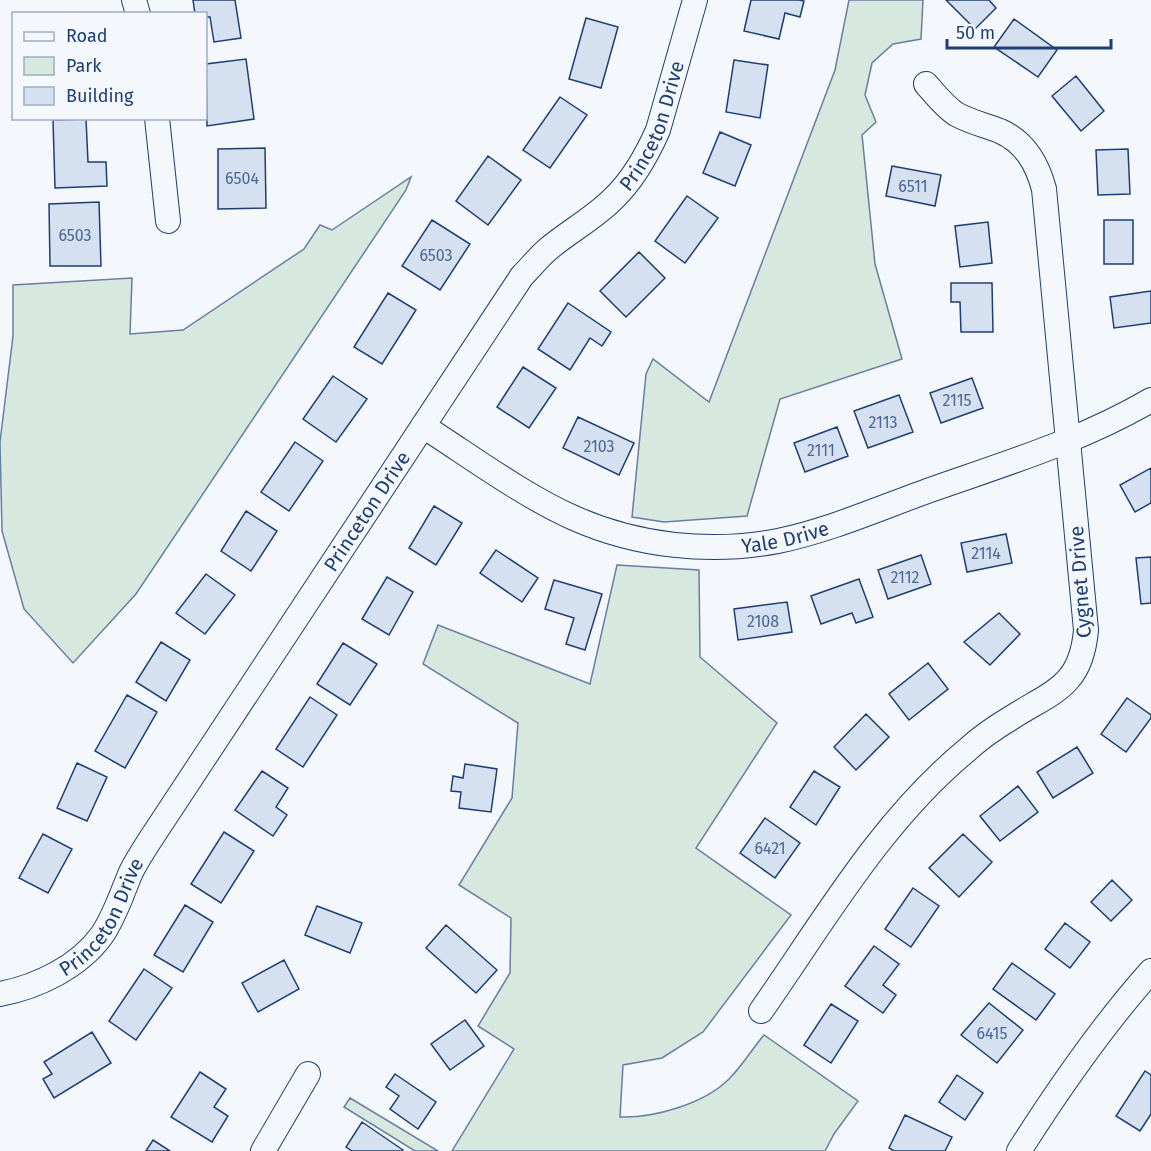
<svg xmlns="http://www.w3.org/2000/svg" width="1151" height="1151" font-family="'Fira Sans',sans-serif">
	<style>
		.green { fill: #d7e8df; stroke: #687fa3; stroke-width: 1.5 }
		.building { fill: #d5e0f0; stroke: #1d3f73; stroke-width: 1.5 }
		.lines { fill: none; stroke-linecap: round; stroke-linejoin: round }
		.minor-casing { stroke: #1d3f73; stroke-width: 26 }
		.minor { stroke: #f4f7fb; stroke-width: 24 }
		.labels { text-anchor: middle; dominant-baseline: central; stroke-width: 4.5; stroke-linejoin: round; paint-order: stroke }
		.number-label { font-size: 16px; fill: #4b6792 }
		.street-label { font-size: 20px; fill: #1d3f73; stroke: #f4f7fb }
	</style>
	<rect width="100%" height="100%" fill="#f4f7fb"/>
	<path class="green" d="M849,0h74l-2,39 -28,5 -21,19 -7,32 11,27 -14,13 13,129 27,95 -122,40 -33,117 -83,6 -32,-5 14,-143 7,-15 56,43 126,-332z
		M411,177l-5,13 -270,404 -63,69 -49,-54 -22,-78 -2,-89 13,-106v-51l119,-7 -2,56 53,-4 121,-81 16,-24 12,5z
		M617,565l82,5 1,87 77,66 -81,125 95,67 -88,117 -41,26 -39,7 -3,52c34,1 84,-13 109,-38 13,-13 23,-30 35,-44l94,66 -24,33 -9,17h-373l62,-102 -36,-23 32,-53 1,-55 -52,-33 53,-87 6,-75 -95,-59 15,-39 152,59z
		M350,1098l88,53h-23l-71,-44z"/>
	<path class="building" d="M193,0h42l6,38 -27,4 -4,-25h-4v-3h-11z
		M751,0h48l5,1 -4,16 -15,-4 -6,26 -35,-8z
		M946,0h43l7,8 -21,21z
		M586,18l32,9 -17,61 -32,-9z
		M1014,19l43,31 -19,27 -44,-30z
		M246,59l8,60 -47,7 -1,-62z
		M734,60l34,5 -8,53 -34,-6z
		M1076,76l28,35 -23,20 -29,-35z
		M560,97l27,18 -37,53 -27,-18z
		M86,119l2,43h18l1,24 -52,2 -2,-68z
		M720,132l31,13 -16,41 -32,-13z
		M265,148l1,60 -48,1v-60z
		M1128,149l2,45 -32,1 -2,-45z
		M488,156l33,24 -33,45 -32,-24z
		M892,166l49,9 -6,31 -49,-10z
		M687,196l31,22 -33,45 -30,-22z
		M99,202l2,64h-51l-1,-62z
		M432,220l38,24 -30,46 -38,-24z
		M1104,220h29v44h-29z
		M988,222l4,41 -32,4 -5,-41z
		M639,252l26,26 -39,39 -26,-26z
		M951,283h41l1,49h-32l-1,-30h-9z
		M1151,291v32l-37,5 -4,-31z
		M388,293l28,17 -34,54 -28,-17z
		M568,303l43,29 -9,14 -12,-8 -20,32 -32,-21z
		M523,367l33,21 -27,40 -32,-21z
		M333,376l34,23 -31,43 -33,-23z
		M972,378l11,30 -42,15 -11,-30z
		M899,395l14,37 -45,16 -14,-37z
		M578,417l56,26 -15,32 -56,-27z
		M837,427l11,29 -43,16 -11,-29z
		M295,442l28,19 -34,50 -28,-19z
		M1151,468v35l-16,9 -15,-27z
		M434,506l28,17 -26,42 -27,-17z
		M246,511l31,20 -26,40 -30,-20z
		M1006,534l6,29 -45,9 -6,-29z
		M496,550l42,28 -16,24 -42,-29z
		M921,555l10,29 -43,15 -10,-29z
		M1151,557v46l-10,1 -5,-46z
		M206,574l29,21 -30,39 -29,-21z
		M387,577l26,15 -24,43 -27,-16z
		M859,579l14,38 -17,6 -4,-10 -31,11 -10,-28z
		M554,580l48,14 -17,56 -19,-6 8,-26 -29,-9z
		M787,602l5,30 -54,8 -4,-31z
		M999,613l21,21 -30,31 -26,-23z
		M161,642l29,18 -24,41 -30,-19z
		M343,643l34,21 -27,41 -33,-21z
		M928,663l20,26 -39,31 -20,-26z
		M127,695l30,17 -32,56 -30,-17z
		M310,697l27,18 -34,52 -27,-18z
		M1127,698l24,17v3l-25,34 -25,-18z
		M866,714l23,23 -33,33 -22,-23z
		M1077,747l16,26 -40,25 -16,-26z
		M77,763l30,14 -20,44 -30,-13z
		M465,764l32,5 -6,43 -32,-4 2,-16 -10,-1 2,-15 10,2z
		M262,771l26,17 -12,19 11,8 -14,21 -38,-26z
		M814,771l26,16 -24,38 -26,-18z
		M1018,786l20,26 -38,29 -20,-25z
		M765,818l35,25 -25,35 -35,-25z
		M224,832l30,19 -33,52 -30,-19z
		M43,834l29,15 -24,44 -29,-15z
		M963,834l29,28 -33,35 -30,-29z
		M1112,880l20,20 -21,21 -20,-19z
		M913,888l26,18 -28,41 -26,-18z
		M185,905l28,17 -30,50 -29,-17z
		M317,906l45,17 -12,30 -45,-18z
		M1065,923l25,19 -20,26 -25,-19z
		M446,925l51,45 -21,23 -50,-45z
		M874,946l25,18 -16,21 13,10 -13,18 -38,-27z
		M284,960l15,29 -41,23 -16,-29z
		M1012,963l43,31 -19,26 -43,-31z
		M144,969l28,19 -36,52 -27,-19z
		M989,1003l34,27 -26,33 -36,-28z
		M831,1004l27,17 -27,42 -27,-18z
		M465,1020l19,26 -34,24 -19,-26z
		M92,1032l19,31 -57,35 -11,-19 9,-5 -8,-12z
		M1145,1071l6,4v39l-11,17 -24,-15z
		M200,1072l26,17 -12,18 14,9 -16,26 -41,-25z
		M395,1074l41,28 -18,27 -28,-20 9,-13 -13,-9z
		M957,1075l26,18 -18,27 -26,-18z
		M905,1115l47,22 -7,14h-51l-5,-3z
		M362,1122l41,28 -1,1h-50l-6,-4z
		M153,1140l17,11h-24z"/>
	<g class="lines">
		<g class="minor-casing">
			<g id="minor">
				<path d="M134,0l4,14"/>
				<path d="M157,118l11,103"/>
				<path id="s1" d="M423,426c47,30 101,70 151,92 63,28 136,36 204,23 53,-11 104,-34 155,-52 74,-26 150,-49 218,-89"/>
				<path id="s2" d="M0,994c37,-7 79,-27 102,-59 13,-19 20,-42 29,-63 6,-12 14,-24 21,-35l370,-561c8,-8 16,-18 25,-26 21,-18 46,-31 66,-51 20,-19 34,-44 45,-69l37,-130"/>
				<path d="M761,1011c63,-90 120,-190 206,-261 13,-12 29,-23 44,-32 42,-27 70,-31 75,-88l-42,-441c-7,-26 -19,-47 -44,-58 -15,-6 -30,-9 -44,-17 -11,-7 -21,-20 -30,-30"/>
				<path d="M263,1151l45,-77"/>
				<path d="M1019,1151c40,-63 83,-125 132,-180"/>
			</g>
		</g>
		<use href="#minor" class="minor"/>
	</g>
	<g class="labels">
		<g class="number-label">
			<text x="242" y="178">6504</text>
			<text x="913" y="186">6511</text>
			<text x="75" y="235">6503</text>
			<text x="436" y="255">6503</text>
			<text x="957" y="400">2115</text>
			<text x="883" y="422">2113</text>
			<text x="599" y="446">2103</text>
			<text x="821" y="450">2111</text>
			<text x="986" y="553">2114</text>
			<text x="905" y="577">2112</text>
			<text x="763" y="621">2108</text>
			<text x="770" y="848">6421</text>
			<text x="992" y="1033">6415</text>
		</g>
		<g class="street-label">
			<text stroke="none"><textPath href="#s2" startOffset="1107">Princeton Drive</textPath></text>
			<text stroke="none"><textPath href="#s2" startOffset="621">Princeton Drive</textPath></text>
			<text stroke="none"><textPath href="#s1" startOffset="393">Yale Drive</textPath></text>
			<text transform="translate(1080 582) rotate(-94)">Cygnet Drive</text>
			<text stroke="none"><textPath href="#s2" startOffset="135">Princeton Drive</textPath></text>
		</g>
	</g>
	<rect x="12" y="12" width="195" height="108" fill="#f4f7fb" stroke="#9eadc5" stroke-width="1.5"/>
	<rect x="24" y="32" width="30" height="9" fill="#f4f7fb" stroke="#9eadc5" stroke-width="1.5"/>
	<text x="66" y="42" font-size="18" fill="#1d3f73">Road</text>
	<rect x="24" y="57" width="30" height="18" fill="#d7e8df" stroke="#9eadc5" stroke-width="1.5"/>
	<text x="66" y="72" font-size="18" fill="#1d3f73">Park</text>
	<rect x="24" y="87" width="30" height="18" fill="#d5e0f0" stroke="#9eadc5" stroke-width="1.5"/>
	<text x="66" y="102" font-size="18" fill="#1d3f73">Building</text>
	<path d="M947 39v9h164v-9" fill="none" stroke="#1d3f73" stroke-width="3"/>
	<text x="956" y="39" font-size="18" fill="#1d3f73" stroke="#f4f7fb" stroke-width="4.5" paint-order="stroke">50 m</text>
</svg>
